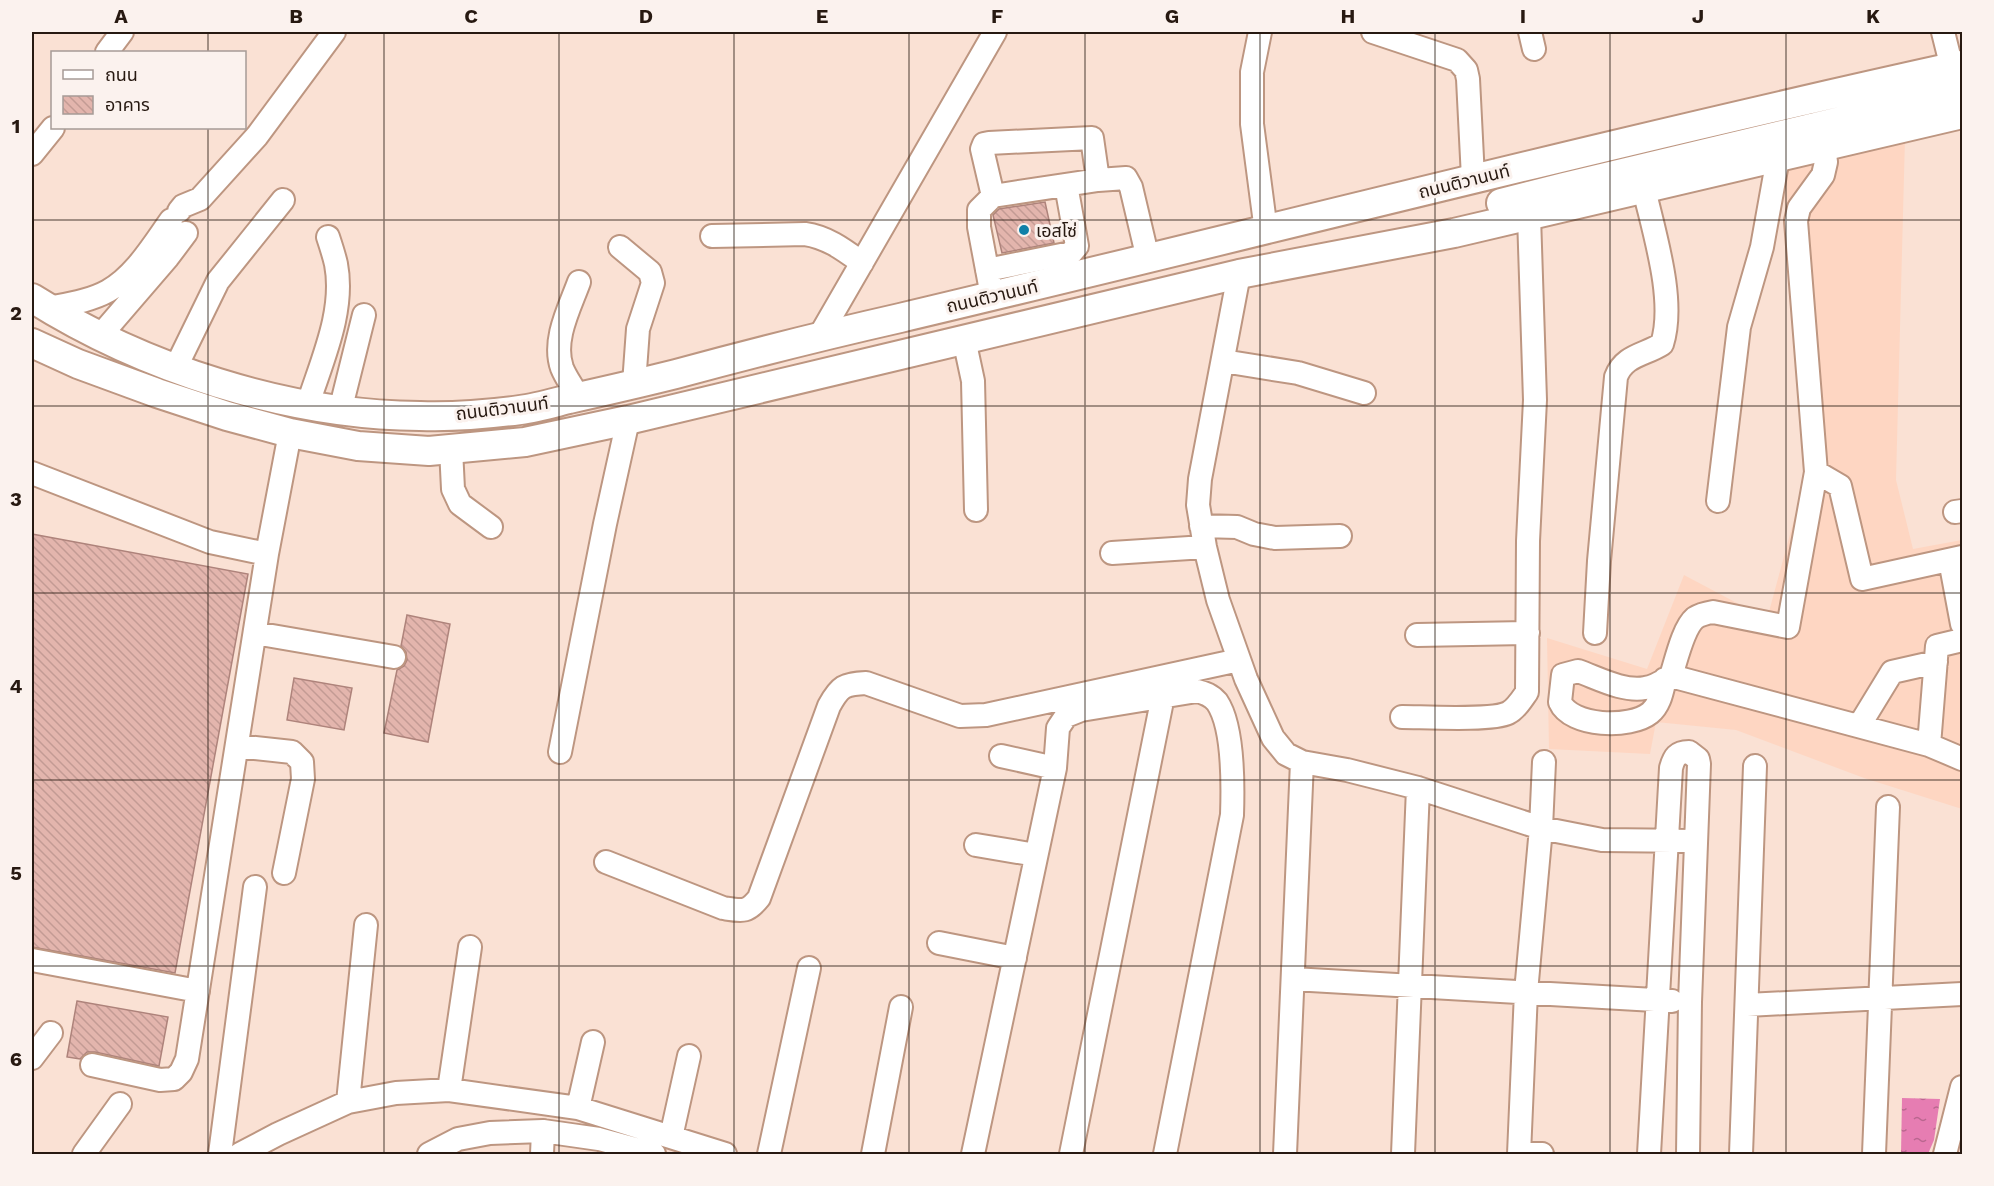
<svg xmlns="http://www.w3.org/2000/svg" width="1994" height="1186" font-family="'Work Sans','Noto Sans Thai',sans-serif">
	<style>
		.built { fill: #fed6c2 }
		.water { fill: url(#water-ripples) }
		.building { fill: url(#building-back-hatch); stroke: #ae837b; stroke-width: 1.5 }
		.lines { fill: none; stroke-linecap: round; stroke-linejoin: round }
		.minor-casing { stroke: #bd9681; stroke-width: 26 }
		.major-casing { stroke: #bd9681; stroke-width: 32 }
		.minor { stroke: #fff; stroke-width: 22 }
		.major { stroke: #fff; stroke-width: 28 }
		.grid { fill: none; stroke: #271911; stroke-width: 1.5; stroke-opacity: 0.55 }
		.poi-dot { fill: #1180a8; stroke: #fbf2ee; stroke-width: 2 }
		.labels { text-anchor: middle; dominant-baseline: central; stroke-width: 6; stroke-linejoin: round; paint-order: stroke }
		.street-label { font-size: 18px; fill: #271911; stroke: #fbf2ee }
		.poi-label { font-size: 18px; fill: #271911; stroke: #fbf2ee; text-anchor: start }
		.neatline { fill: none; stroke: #271911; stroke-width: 2 }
		.grid-label { font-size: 20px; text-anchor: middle; font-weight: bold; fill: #271911 }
	</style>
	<defs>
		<pattern id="water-ripples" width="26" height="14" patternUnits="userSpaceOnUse" patternTransform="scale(1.5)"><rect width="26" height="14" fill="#e67db2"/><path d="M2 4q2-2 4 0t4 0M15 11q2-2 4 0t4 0" fill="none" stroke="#ba668f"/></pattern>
		<pattern id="building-back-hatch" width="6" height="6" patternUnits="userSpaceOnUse" patternTransform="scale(1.5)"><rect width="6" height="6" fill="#e3b5ad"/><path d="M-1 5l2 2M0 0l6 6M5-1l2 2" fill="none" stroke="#c39b94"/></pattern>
	</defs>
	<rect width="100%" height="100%" fill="#fae1d4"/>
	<path class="built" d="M1905,138l-9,342 17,69 49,-9v269l-98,-31 -128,-48 -80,-8 -6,32 -101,-5 -2,-111 100,31 37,-94 83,44 37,-136 -22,-318z"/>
	<path class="water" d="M1902,1098l38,1 -6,41 -6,14h-27z"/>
	<path class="building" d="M1045,202l9,41 -52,10 -9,-38 6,-6z
		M32,534l216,40 -73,399 -143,-26z
		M407,615l43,9 -22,118 -44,-9 13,-63 7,-4 3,-6 -1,-8 -5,-6z
		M294,678l58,10 -8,42 -57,-10z
		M77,1001l91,16 -9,49 -64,-14h-8l-7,7 -13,-2z"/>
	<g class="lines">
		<g class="minor-casing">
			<path id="minor" d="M1260,32l-8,40v52l14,107
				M1373,32l84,28 9,10 2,9 5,99
				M1530,32l4,17
				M1943,32l9,36
				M107,52l15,-20
				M32,154l21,-26
				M993,196l-11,-47 2,-5 5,-1 103,-5 6,42
				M179,211l4,-5 17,-7 57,-63 77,-104
				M712,236l93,-2c22,3 39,16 57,29
				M620,247l30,25 3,11 -15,46 -4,55
				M987,270l84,-17 6,-7 -11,-61
				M1239,274l-39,205 -2,26 7,42 13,53 28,79 27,59 13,16 16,8 45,8 71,18 123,40 61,12 94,1
				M992,296l-13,-69v-17l14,-14 105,-16 28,-2 5,9 17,72
				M48,308c20,-4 42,-7 60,-17 27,-15 45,-46 63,-71
				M100,336l68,-79 18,-24
				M819,337l176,-305
				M964,339l9,42 3,129
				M1223,361l75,12 66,20
				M175,369l43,-88 65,-81
				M578,397c-5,-10 -12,-19 -16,-29 -10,-28 8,-61 17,-86
				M308,404c14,-44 37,-93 28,-140 -2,-9 -5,-18 -8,-27
				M340,411l24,-96
				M451,449l2,40 7,15 31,23
				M1816,472l24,14 22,93 100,-22
				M32,473l178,69 57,12
				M1718,501l21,-174 23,-80 16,-89
				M1955,512l7,-1
				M1201,526l36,1 17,7 21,4 65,-2
				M1112,553l93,-6
				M1950,560l12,64
				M255,633l139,24
				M1595,633l4,-72 17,-184c8,-22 29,-22 46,-33 14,-43 -8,-111 -18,-155
				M1417,635l111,-2
				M1671,676l258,69 8,-99 25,-6
				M1665,679c-3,12 -5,26 -15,34 -20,16 -79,14 -90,-11l3,-27 15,-4c20,7 45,21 67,17 10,-1 18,-7 26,-12 5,-15 12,-48 24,-58 6,-4 12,-5 18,-6l75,15 28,-155 -20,-251 3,-13 24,-33 3,-13 -2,-15
				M1402,717c21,0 90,4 106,-4 8,-4 14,-14 19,-21l1,-151 7,-141 -6,-184
				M1859,726l33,-54 44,-10
				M1929,745l33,14
				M237,746l55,6 10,10 1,17 -19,94
				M560,752l45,-228 23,-104
				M1001,756l54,12
				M976,845l60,10
				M606,862l117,46c19,3 24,5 36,-10l70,-192c11,-20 15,-22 37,-23l94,33 26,-1 253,-55
				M939,943l76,15
				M32,960l166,31
				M1293,979l379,22
				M1747,1005l215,-11
				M32,1058l19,-25
				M92,1065l68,15 14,-1 7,-7 6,-13 80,-505 23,-121
				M449,1090l21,-143
				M348,1102l18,-177
				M578,1108l15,-66
				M671,1137l18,-81
				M1519,1153l23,1
				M84,1154l36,-50
				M220,1154l35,-267
				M240,1154l38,-20 70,-32 48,-9 53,-3 129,18 147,46
				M429,1154l29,-15 32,-6 53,-2 56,8 55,15
				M542,1154l1,-23
				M769,1154l40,-186
				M873,1154l28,-147
				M973,1154l82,-386 3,-40 8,-12 15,-6 116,-19c8,2 14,4 20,11 17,25 16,84 15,113l-67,339
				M1071,1154l92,-458
				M1285,1154l17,-392
				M1403,1154l15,-366
				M1519,1154l7,-162 15,-164 3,-66
				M1649,1154l22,-386c3,-11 6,-16 18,-16l9,7 1,5 -9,238 -2,152
				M1741,1154l14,-388
				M1874,1154l14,-347
				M1945,1154l17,-67"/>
		</g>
		<g class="major-casing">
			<path id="major" d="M1501,203l63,-16 398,-95
				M32,298c111,70 255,117 388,118 30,1 70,-2 100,-6 16,-2 33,-7 49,-11 36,-8 71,-16 107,-25 74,-20 149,-39 224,-56 354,-84 707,-175 1062,-253
				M32,343l46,21 79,29 70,23 63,17 68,13 71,5 96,-9 103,-22 611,-146 215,-41 508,-119"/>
		</g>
		<use href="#minor" class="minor"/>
		<use href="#major" class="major"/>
	</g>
	<path class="grid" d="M208,32v20M384,32v1122M559,32v1122M734,32v1122M909,32v1122M1085,32v1122M1260,32v1122M1435,32v1122M1610,32v1122M1786,32v1122M208,128v1026M32,220h1930M32,406h1930M32,593h1930M32,780h1930M32,966h1930"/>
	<circle class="poi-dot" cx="1024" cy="230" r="6"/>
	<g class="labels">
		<g class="street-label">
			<text transform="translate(1464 181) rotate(-14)">ถนนติวานนท์</text>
			<text transform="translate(992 296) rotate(-13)">ถนนติวานนท์</text>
			<text transform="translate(502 408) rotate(-7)">ถนนติวานนท์</text>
		</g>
		<g class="poi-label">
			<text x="1036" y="230">เอสโซ่</text>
		</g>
	</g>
	<rect width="1994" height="1186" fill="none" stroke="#fbf2ee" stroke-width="66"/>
	<rect x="51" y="51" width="195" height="78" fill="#fbf2ee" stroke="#a69b96" stroke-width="1.5"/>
	<rect x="63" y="70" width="30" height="9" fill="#ffffff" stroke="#a69b96" stroke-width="1.5"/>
	<text x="105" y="81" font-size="18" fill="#271911">ถนน</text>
	<rect x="63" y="96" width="30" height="18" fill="url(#building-back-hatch)" stroke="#a69b96" stroke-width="1.5"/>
	<text x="105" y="111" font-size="18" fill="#271911">อาคาร</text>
	<rect x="33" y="33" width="1928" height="1120" class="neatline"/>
	<g class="grid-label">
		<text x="121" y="23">A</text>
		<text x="296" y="23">B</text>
		<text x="471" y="23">C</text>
		<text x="646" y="23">D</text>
		<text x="822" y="23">E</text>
		<text x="997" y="23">F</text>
		<text x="1172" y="23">G</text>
		<text x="1348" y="23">H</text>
		<text x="1523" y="23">I</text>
		<text x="1698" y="23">J</text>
		<text x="1873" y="23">K</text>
		<text x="16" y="133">1</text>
		<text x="16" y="320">2</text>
		<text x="16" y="506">3</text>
		<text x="16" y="693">4</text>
		<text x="16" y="880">5</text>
		<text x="16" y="1066">6</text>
	</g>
</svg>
